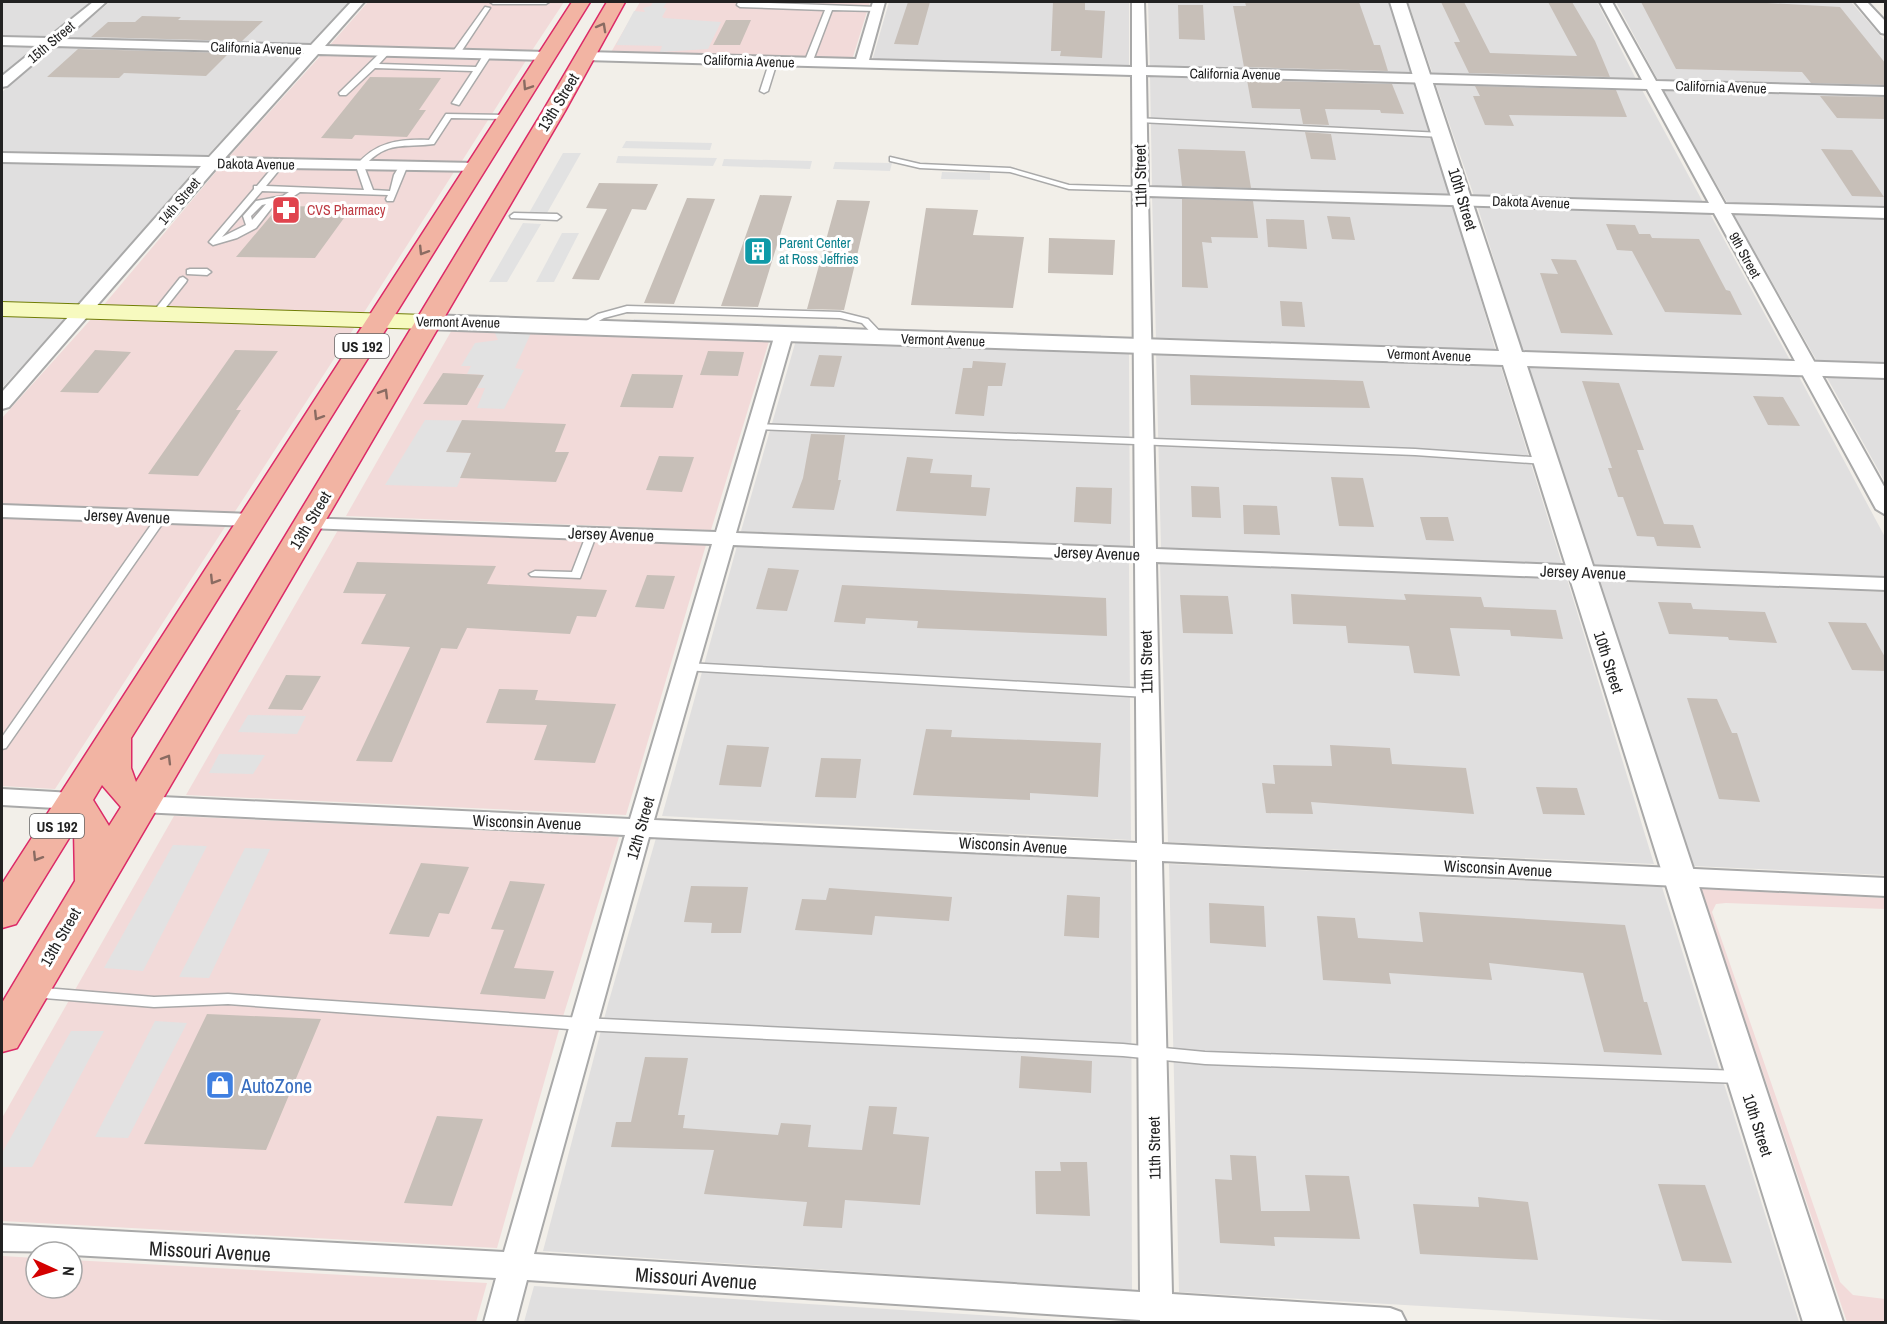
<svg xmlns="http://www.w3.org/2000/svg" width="1887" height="1324" font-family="'Archivo Narrow',sans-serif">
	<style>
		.residential { fill: #e0dfdf }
		.commercial { fill: #f2dad9 }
		.parking { fill: #e2e2e2 }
		.building { fill: #c7bfb8 }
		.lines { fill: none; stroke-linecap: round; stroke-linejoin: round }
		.service-casing { stroke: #a9a9a9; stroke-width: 3 }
		.minor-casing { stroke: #a9a9a9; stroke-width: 4 }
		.tertiary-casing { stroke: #a9a9a9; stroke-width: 4 }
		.secondary-casing { stroke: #707d05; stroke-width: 2 }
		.trunk-casing { stroke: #dc2a67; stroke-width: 3 }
		.service { fill: #fff; fill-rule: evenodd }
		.minor { fill: #fff; fill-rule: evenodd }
		.tertiary { fill: #fff; fill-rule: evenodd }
		.secondary { fill: #f7fabf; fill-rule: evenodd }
		.trunk { fill: #f2b4a3; fill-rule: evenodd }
		.oneway { stroke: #8a6b62 }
		.labels { text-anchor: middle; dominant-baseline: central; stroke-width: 6; stroke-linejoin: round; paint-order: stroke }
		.far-street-label { font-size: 14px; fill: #222; stroke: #fff }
		.far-health-label { font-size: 14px; fill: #be3a42; stroke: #fff; text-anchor: start }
		.far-culture-label { font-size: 14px; fill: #0d838f; stroke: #fff; text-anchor: start }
		.shield { fill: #fff; stroke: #646464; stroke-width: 1.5 }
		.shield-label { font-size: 15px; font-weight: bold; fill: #222 }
		.street-label { font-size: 16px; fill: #222; stroke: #fff }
		.near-shop-label { font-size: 20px; fill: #366cbe; stroke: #fff; text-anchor: start }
		.near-street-label { font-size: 20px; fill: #222; stroke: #fff }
	</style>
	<rect width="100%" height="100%" fill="#f2efe9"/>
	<path class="residential" d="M2,2h89l-46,37 -43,-1z
		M110,2h239l-40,44 -244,-7z
		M889,2h240v66l-257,-7z
		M1148,2h241l23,73 -262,-7z
		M1408,2h189l40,79 -204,-6z
		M1616,2h235l34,39v47l-226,-6z
		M2,44l36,1 -36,30z
		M57,46l247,6 -99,106 -203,-5v-61z
		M1150,75l264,6 37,115 -299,-9z
		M1435,82l206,6 63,116 -230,-8z
		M1662,89l223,6v114l-157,-5z
		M2,161l196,5 -121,140 -75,-3z
		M1152,196l301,8 43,148 -340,-12z
		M1477,205l232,7 82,150 -268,-9z
		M1733,213l152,5v147l-67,-2z
		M2,314l65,3 -65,71z
		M796,340l333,11 1,196 -389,-16z
		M1156,352l344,12 62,200 -401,-16z
		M1527,364l270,9 88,164v40l-291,-12z
		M1825,374l60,2v106z
		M737,546l392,16 2,278 -469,-24z
		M1160,563l407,16 87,285 -486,-22z
		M1599,581l286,11v283l-192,-9z
		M656,838l475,24 1,428 -589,-39 65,-247z
		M1169,864l493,23 137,435h-102l-518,-30z
		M534,1286l551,36h-561z"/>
	<path class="commercial" d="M368,2h196l-33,50 -202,-6z
		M640,2h230l-18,58 -242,-6z
		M323,53l204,6 -67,105 -233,-5z
		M220,167l234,5 -91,142 -261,-7z
		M92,318l264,7 -301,464 -53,-3v-368z
		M453,328l317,10 -59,192 -365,-14z
		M338,530l368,15 -80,270 -440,-20z
		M174,816l445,21 -58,186 -64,225 -495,-27v-103z
		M1701,889l184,9v11l-159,-6 -10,1 -4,8 128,370 13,13 32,4v23h-38z
		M2,1256l34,2v30h36v-28l415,23 -11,39h-474z"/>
	<path class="parking" d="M653,2h14l-4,6h4l-5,9 2,1 57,4 -13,27 -48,3 2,-6 -46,-1 18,-34 11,1 -2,-4 8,-2z
		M626,141l86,2 -2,7 -88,-2z
		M563,153h18l-34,60h-18z
		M618,156l99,2 -4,8 -97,-3z
		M724,159l88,2 -2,8 -88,-3z
		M835,162l57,1 -2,8 -57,-2z
		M942,172l48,1v7l-49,-1z
		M523,223l18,1 -34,58h-18z
		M562,233h17l-25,49h-18z
		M634,319l203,7 -1,4 -204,-7z
		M899,329l202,6v4l-203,-6z
		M494,331l37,2 -16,35 9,2 -20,39 -27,-1 8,-20h-8l7,-13 -17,-1 4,-8h-10l14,-23 23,-3z
		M425,420l63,1 -42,31 25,1 -14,34 -72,-2z
		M248,715l58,1 -9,18 -59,-2z
		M219,754l46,1 -12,19 -44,-1z
		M173,845l34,1 -64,125 -39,-3z
		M245,848l25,1 -61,129 -30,-1z
		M155,1021l32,2 -59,115 -33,-1z
		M71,1031h33l-72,136h-30v-14z"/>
	<path class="building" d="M908,2h22l-12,43 -24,-1z
		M1053,2h32v8l20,1 -3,47 -42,-2 1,-5h-10z
		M1245,2h114l15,43h6l8,26 -144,-4 -11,-61h13z
		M1441,2h23l26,51 87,3 -29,-54h24l23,39 15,36 -141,-4 -15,-31h6z
		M1641,2h108l91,5 46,57v21l-75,-2 -9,-11 -126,-3z
		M1178,5h25l2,35 -26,-1z
		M142,16l39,1 -3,3 85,1 -21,20 -151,-4 17,-15h27z
		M726,20h25l-11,25h-27z
		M78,49l151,4 -23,23 -82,-3 -5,5 -72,-1z
		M370,77l71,1 -22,32h7l-19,27 -52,-2 -3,4 -31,-1z
		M1247,80l145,4 12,30 -23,-1 -1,-3 -55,-1 4,16 -26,-1 -3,-15 -48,-1z
		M1475,86l141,4 11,27 -118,-2 5,11 -29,-1 -12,-29h7z
		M1820,96l66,1v22l-49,-1z
		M1305,132l26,2 5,26 -25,-1z
		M1178,149l67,2 6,37 -69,-2z
		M1821,149l31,1 32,47 -32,-1z
		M599,183l59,1 -12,26 -14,-1 -33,71 -27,-1 35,-70 -21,-1z
		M760,195l32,1 -34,111 -37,-1z
		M687,198l28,1 -41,105 -30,-1z
		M1182,199l71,2 5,37 -47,-1 1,6 -10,-1 6,46 -26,-1z
		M837,200l33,1 -26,109 -37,-1z
		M279,206l73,1 -37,51 -79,-1z
		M926,208l52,2 -5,25 51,2 -11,71 -102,-3z
		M1327,216l23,1 5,23 -23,-1z
		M1266,219l38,1 3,29 -39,-2z
		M1606,224l29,1 4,9h11l2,4 47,1 27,51 4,1 12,24 -77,-3 -33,-61 -15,-1z
		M1049,238l66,2 -2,35 -65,-2z
		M1551,259l25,1 37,75 -52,-2 -21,-60 18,1z
		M1280,301l22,1 3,25 -23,-1z
		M95,350l36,2 -33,41 -38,-1z
		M235,350l43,1 -42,59h5l-43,66 -50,-2z
		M708,351l36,1 -6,24 -38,-1z
		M819,355l23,1 -8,31 -24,-1z
		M973,361l33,2 -4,23h-14l-4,30 -29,-2 8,-46h9z
		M443,373l41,2 -17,30 -44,-1z
		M632,374l51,1 -10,33 -53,-1z
		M1190,375l173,6 7,27 -179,-3z
		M1582,381l37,2 25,67h-7l27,74 29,1 8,23 -44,-2 -3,-9 -17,-1 -14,-39h-5l-10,-29h4z
		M1753,396l30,1 17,29 -32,-1z
		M462,420l104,4 -11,28h14l-13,30 -96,-4 11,-25 -25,-1z
		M811,434l34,1 -7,45h3l-7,30 -42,-2 11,-30z
		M659,456l35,1 -12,35 -36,-2z
		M907,457l26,2 -3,14 42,2 -1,12 19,1 -4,28 -90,-5z
		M1331,477l32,1 11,49 -35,-1z
		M1191,486l28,1 2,31 -29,-1z
		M1076,487l36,1 -1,36 -37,-2z
		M1243,505l34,1 3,29 -36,-1z
		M1420,517h28l6,24 -28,-1z
		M357,562l139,4 -9,18 120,6 -11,27 -19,-1 -7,18 -103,-6 -10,21 -16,-1 -49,114 -36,-1 54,-114 -49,-3 25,-50 -43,-1z
		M768,568l31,2 -12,41 -31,-2z
		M647,575l28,1 -11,33 -29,-2z
		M842,585l264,13 1,38 -190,-8 1,-7 -52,-3 -1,6 -31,-2z
		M1291,594l115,6 -2,-6 77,3 3,10 72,3 7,29 -52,-3 -1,-6 -60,-2 10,48 -46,-3 -5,-27 -61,-3 -2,-17 -53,-2z
		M1180,595l48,1 5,38 -50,-1z
		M1658,602l33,1 2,6 72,3 12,31 -48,-3 -1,-3 -59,-3z
		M1828,622l38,1 20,36v12l-34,-1z
		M286,675l35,1 -19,34 -34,-1z
		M499,689l39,1 -3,10 81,4 -21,59 -61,-3 13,-35 -61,-2z
		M1687,698l30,1 15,34h5l23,69 -41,-3z
		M926,729l26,1 -1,7 150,6 -3,54 -68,-4v7l-117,-5z
		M727,745l42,2 -8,40 -42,-2z
		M1330,745l60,3 2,16 74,4 8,46 -163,-12 2,12 -47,-1 -4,-30 13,1 -2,-19 59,1z
		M821,758l40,1 -5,39 -41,-1z
		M1536,787l41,1 8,27 -42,-1z
		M421,863l48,4 -20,47 -10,-1 -10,24 -40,-3z
		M510,881l35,3 -31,84 40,3 -9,28 -65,-5 24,-64 -13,-1z
		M691,886l57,1 -7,46h-30l1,-10 -28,-1z
		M829,888l123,9 -3,24 -74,-5 -3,19 -77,-5 7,-31 24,1z
		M1067,895l33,2 -1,41 -35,-2z
		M1209,903l55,3 2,41 -56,-4z
		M1419,912l206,13 19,77h3l15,53 -58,-3 -21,-79 -94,-10 3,17 -103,-7 2,11 -68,-4 -6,-64 38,2 3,20 65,4z
		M207,1014l114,5 -55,131 -122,-6z
		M1021,1056l71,5 -1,32 -72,-5z
		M645,1057l43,1 -10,57h7l-2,13 95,7 3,-12 30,2 -3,22 54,3 7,-44 28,1 -4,27 36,3 -9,68 -75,-5 -3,28 -39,-2 4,-24 -103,-8 10,-44 -103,-3 5,-25h15z
		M437,1116l46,3 -31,87 -48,-3z
		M1230,1155l26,1 5,55h49l-5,-36 44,1 11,63 -86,-2 1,9 -55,-3 -5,-64 17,1z
		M1060,1162h27l3,54 -54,-2 -1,-43h26z
		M1658,1184l47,1 27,78 -50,-2z
		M1478,1197l50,5 10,58 -118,-6 -7,-50 66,3z"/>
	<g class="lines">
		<g class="service-casing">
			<path id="service" d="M490,2h59l-3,2h-53z
				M738,2l139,5 3,2 -3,2 -45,-1 -20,53 -4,2 -4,-2 21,-53 -85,-3 -3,-2z
				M485,7l5,1 -31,47h-6l-1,-2z
				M384,49l7,2 -12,13 97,3 9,-15 7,2 -33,51 -7,-2 21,-32 -98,-3 -29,27h-6l-1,-2z
				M770,60l7,2 -9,29 -4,2 -4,-2z
				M446,114l61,1 4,2 -4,2 -56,-1 -17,26c-31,4 -46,-4 -70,22l9,24 17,1 4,-16 6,-10 7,2 -14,34h-6l-1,-2 2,-4 -88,-3 -12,8 -11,1 -21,27 -19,10 -24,7 -4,-3 45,-53v-3h3l20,-24 7,2 -18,22 98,4 -8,-24c19,-24 43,-27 73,-26zM262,191l27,1 -6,4 -27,5 -13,15 3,9 -24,12zM266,204l-14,16 -1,-4 11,-11z
				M1136,118l306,15 4,2 -4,2 -303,-15 -4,-2z
				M890,157l30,7 90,4 59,17 71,2 4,2 -4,2 -71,-2 -59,-17 -90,-4 -30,-7z
				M514,213l43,1 4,3 -4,3 -46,-2 -1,-2z
				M190,269h17l4,3 -4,3 -20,-1v-4z
				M183,277l4,3 -1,2 -27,34h-6v-4l27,-34z
				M627,306l213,6 28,7 18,19 -2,2h-6l-16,-17 -22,-5 -213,-6 -23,6 -18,10h-6l-2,-2 20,-12z
				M757,424l658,25 130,9 5,3 -5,3 -130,-9 -662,-26 -1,-2z
				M162,514l5,3 -161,231 -4,1v-12l156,-222z
				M592,530l5,3 -17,45 -49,-2 -2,-2 6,-3 37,1 15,-39z
				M687,663l460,26 6,4 -6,4 -464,-27 -2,-3z
				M32,987l122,10 74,-3 354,24 541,26 82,8 535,19 5,2 3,4 -3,4 -5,2 -535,-19 -82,-8 -541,-26 -354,-26 -74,3 -122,-10 -5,-1 -2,-4 2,-4z"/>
		</g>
		<g class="minor-casing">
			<path id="minor" d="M93,2h13l-42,37 247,6 40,-43h13l-39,44 222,6 7,4 -7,4 -229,-6 -93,104 250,5 5,2 3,3 -3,3 -263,-4 -208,240 -7,2v-17l199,-226 -199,-4v-9l207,4 95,-104 -250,-7 -47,40 -5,1v-11l37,-30 -37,-1v-8l46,1z
				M873,2h12l-16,58 263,7v-65h12l2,65 496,13 -42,-78h12l44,79 230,6v8l-225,-6 64,115 161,4v10l-155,-5 155,277v25l-10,-6 -162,-296 -566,-17 8,353 730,29v12l-730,-28 6,282 724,34v18l-724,-35 10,433 218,14 11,4 5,10h-266v-2l-613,-40 -11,42h-32l12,-44 -424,-23v-3l-70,-1v-26l502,27 121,-417 -485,-23 -9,-2 -3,-6 3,-6 9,-2 490,23 82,-275 -404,-16 -7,-2 -3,-4 3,-4 415,14 59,-198 9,-5 9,5 -57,199 399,15 -3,-473 -547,-15 -7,-4 7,-4 271,7zM1146,75l501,14 62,114 -561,-16zM733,545l402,16 2,282 -483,-23zM649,837l488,23 3,432 -606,-38z
				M1855,2h12l19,20v12l-5,-1z
				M2,505l250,9 7,2 3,4 -3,4 -7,2 -250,-9z
				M2,789l71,4 9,2 3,6 -3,6 -9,2 -71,-4z"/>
		</g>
		<g class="tertiary-casing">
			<path id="tertiary" d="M1390,2h16l116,350 364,12v14l-359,-12 316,956h-40l-300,-957 -1077,-36 -8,-2 -3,-5 3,-5 8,-2 1073,36z"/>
		</g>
		<g class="secondary-casing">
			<path id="secondary" d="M2,302l424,13 9,2 3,5 -3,5 -9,2 -424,-13z"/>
		</g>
		<g class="trunk-casing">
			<path id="trunk" d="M572,2h18l-459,736v30l5,14 407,-671 64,-109h18l-60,109 -548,937 -15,4v-49l73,-122 -1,-51 -58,94 -14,4v-44zM102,785l19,22 -12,19 -16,-26z"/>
		</g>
		<use href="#service" class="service"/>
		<use href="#minor" class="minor"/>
		<use href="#tertiary" class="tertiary"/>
		<use href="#secondary" class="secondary"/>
		<use href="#trunk" class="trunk"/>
	</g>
	<defs><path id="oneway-chevron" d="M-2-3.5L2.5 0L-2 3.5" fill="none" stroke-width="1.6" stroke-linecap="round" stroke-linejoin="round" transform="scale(1.5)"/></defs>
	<g class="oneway">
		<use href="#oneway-chevron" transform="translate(602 27) rotate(-61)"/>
		<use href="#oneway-chevron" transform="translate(527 86) rotate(123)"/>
		<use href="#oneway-chevron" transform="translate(423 251) rotate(122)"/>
		<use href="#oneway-chevron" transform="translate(384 393) rotate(-59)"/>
		<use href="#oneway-chevron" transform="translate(318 416) rotate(122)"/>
		<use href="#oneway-chevron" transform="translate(214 580) rotate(122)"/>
		<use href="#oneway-chevron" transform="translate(167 759) rotate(-59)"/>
		<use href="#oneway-chevron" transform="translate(37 857) rotate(122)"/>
	</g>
	<defs>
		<g id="pharmacy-square" transform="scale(1.5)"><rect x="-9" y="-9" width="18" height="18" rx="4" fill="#e0444e" stroke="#fff"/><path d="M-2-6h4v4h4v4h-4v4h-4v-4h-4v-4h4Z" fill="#fff"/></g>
		<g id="building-square" transform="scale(1.5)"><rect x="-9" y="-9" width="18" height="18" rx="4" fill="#0f9aa8" stroke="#fff"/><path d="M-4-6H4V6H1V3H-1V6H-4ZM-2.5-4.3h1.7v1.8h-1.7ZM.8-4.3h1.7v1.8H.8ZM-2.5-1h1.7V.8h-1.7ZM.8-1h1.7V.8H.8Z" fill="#fff"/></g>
		<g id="shop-square" transform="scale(1.5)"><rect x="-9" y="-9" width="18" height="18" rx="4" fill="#3f7fe0" stroke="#fff"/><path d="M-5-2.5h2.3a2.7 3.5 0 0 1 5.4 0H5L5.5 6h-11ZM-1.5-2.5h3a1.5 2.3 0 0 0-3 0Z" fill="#fff"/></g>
	</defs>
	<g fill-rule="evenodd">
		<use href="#pharmacy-square" x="286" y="210"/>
		<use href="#building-square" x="758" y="251"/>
		<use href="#shop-square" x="220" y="1085"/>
	</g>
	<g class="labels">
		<g class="far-street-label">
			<text transform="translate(51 42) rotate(-40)">15th Street</text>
			<text transform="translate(256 48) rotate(2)">California Avenue</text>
			<text transform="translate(749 61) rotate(2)">California Avenue</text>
			<text transform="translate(1235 74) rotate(1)">California Avenue</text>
			<text transform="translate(1721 87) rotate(2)">California Avenue</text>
			<text transform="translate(256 164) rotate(1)">Dakota Avenue</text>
			<text transform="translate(179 201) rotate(-50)">14th Street</text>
			<text transform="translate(1531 202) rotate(2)">Dakota Avenue</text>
			<text transform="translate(1745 255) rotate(61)">9th Street</text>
			<text transform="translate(458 322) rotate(1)">Vermont Avenue</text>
			<text transform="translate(943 340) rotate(2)">Vermont Avenue</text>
			<text transform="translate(1429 355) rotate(2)">Vermont Avenue</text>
		</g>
		<g class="far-health-label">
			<text x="307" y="210">CVS Pharmacy</text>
		</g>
		<g class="far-culture-label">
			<text x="779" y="243">Parent Center<tspan x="779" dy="16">at Ross Jeffries</tspan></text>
		</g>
		<g class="shield">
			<rect x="335" y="334" width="54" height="24" rx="4.5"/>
			<rect x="30" y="814" width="54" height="24" rx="4.5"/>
		</g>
		<g class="shield-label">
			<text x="362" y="346">US 192</text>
			<text x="57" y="826">US 192</text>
		</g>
		<g class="street-label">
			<text transform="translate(558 102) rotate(-59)">13th Street</text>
			<text transform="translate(1140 176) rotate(-91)">11th Street</text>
			<text transform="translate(1463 199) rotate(73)">10th Street</text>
			<text transform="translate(127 516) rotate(2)">Jersey Avenue</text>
			<text transform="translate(310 520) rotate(-59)">13th Street</text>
			<text transform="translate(611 534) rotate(2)">Jersey Avenue</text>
			<text transform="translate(1097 553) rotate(2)">Jersey Avenue</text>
			<text transform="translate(1583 572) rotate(2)">Jersey Avenue</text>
			<text transform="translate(1146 662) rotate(-91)">11th Street</text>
			<text transform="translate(1609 662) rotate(72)">10th Street</text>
			<text transform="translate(527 822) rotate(2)">Wisconsin Avenue</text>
			<text transform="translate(640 828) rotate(-74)">12th Street</text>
			<text transform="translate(1013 845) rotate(3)">Wisconsin Avenue</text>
			<text transform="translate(1498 868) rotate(3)">Wisconsin Avenue</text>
			<text transform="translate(60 937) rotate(-60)">13th Street</text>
			<text transform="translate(1758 1125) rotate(72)">10th Street</text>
			<text transform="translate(1154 1148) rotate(-91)">11th Street</text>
		</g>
		<g class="near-shop-label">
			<text x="241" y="1085">AutoZone</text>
		</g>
		<g class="near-street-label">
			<text transform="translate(210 1251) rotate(3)">Missouri Avenue</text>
			<text transform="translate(696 1278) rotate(4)">Missouri Avenue</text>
		</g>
	</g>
	<rect width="1887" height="1324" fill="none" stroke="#222222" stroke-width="6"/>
	<g transform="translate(54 1270) rotate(94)"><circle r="28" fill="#ffffff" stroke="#a7a7a7" stroke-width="1.5"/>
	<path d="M0-4.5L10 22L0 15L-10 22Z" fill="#d40000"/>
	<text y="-9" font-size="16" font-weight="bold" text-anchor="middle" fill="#222222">N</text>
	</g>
</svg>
